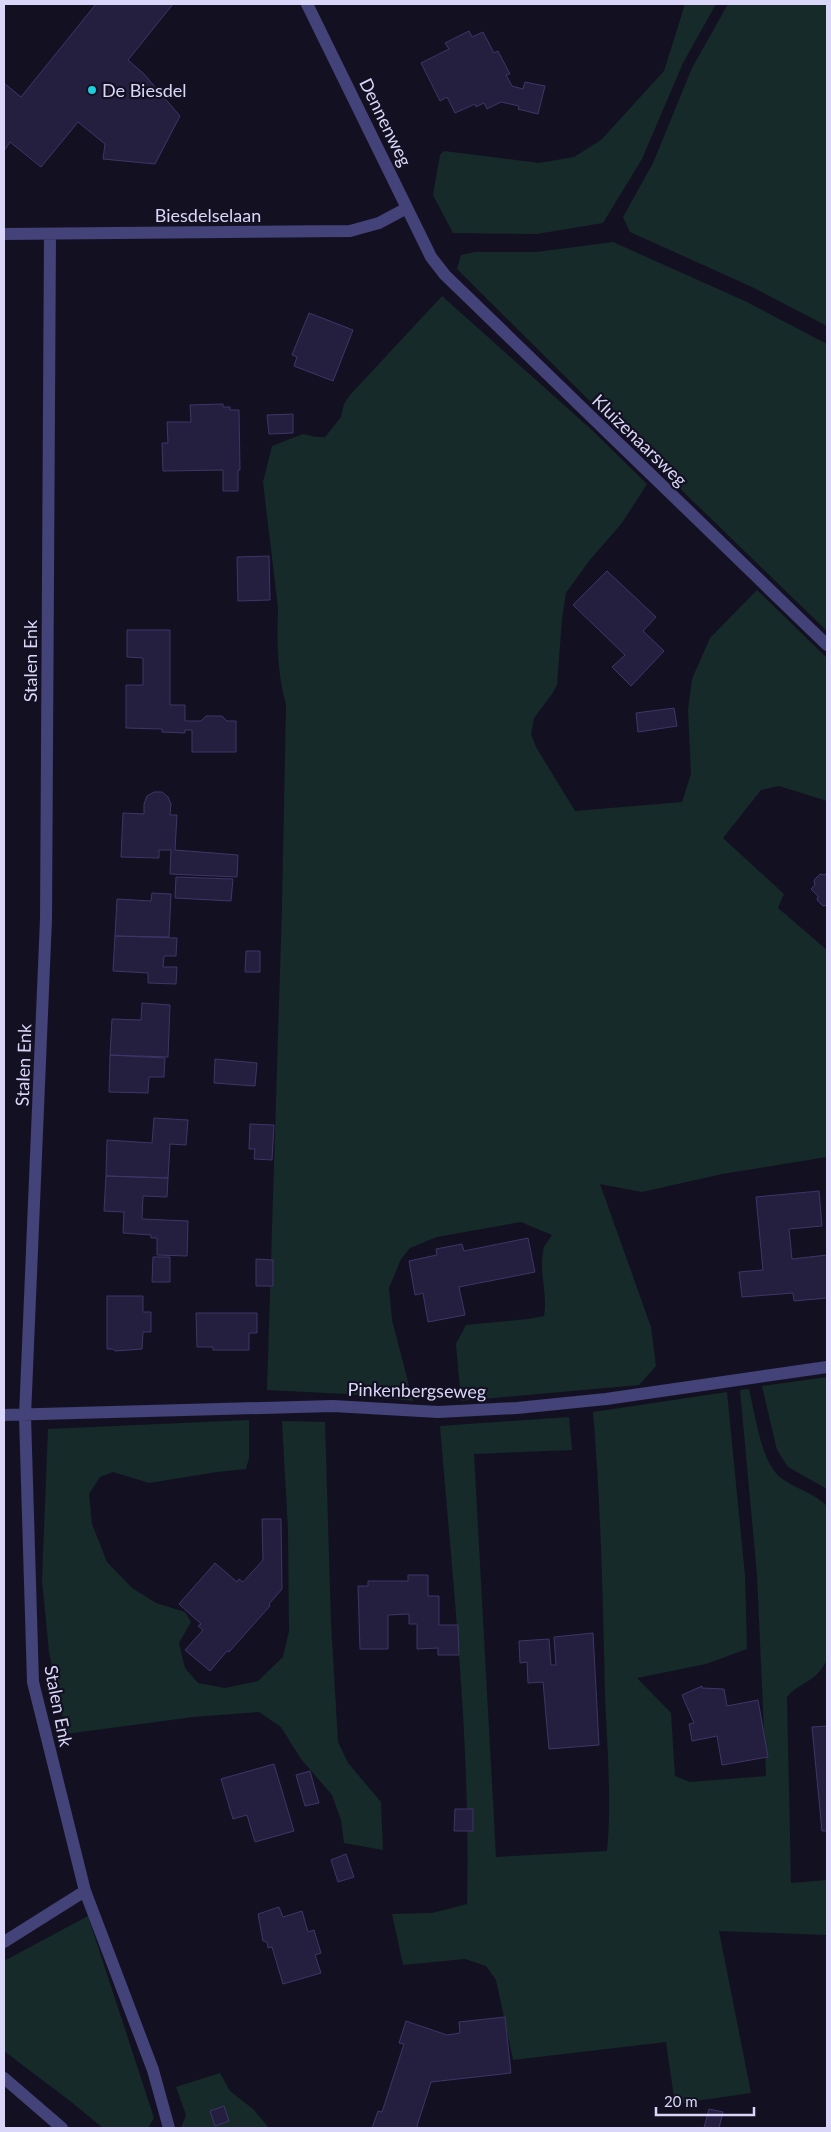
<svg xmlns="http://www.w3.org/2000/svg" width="831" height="2132" font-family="Lato,sans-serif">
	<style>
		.green { fill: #152a29 }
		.building { fill: #251f3f; stroke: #3e3568 }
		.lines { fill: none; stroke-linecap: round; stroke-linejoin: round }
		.minor { stroke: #434279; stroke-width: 12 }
		.poi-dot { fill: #1fcddc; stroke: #131121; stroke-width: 2 }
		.labels { text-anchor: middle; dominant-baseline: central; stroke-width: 4.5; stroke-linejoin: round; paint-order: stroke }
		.poi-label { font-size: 18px; fill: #d9d6f9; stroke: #131121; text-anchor: start }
		.street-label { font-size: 18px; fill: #d9d6f9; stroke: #131121 }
	</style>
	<rect width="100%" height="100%" fill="#131121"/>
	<path class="green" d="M685,4h31l-33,59 -41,96 -39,64 -66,11 -84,-1 -20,-38 7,-40 4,-4 95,12 35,-6 27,-17 63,-69z
		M728,4h99v322l-75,-39 -122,-55 -7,-15 30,-54 39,-95z
		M613,242l134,60 80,42v287l-222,-215 -148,-147 4,-14 14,-3h61z
		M442,296l151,135 54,53 -25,39 -33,38 -23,32 -4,26 -5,66 -5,9 -18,24 -3,16 5,13 39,64 107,-9 9,-28 -3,-64 4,-31 18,-41 47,-48 70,68v143l-48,-15 -18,4 -38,48 61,56 -6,14 49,42v207l-105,17 -80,18 -42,-8 51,143 5,39 -17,19 -178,16 -5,-57 10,-19 62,-6 16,-3c4,-22 -5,-42 -1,-64 0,-6 6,-12 9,-17l-31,-13 -84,15 -27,11 -9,11 -12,29 3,32 21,81 -66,-7 -80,-4 15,-483 4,-203c-9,-30 -9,-64 -8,-96l-15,-126 9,-36 31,-12 13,3h9l16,-20 3,-13 6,-9z
		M827,1377v112l-39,-22 -11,-17 -15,-64z
		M749,1389c6,24 12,74 32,89 15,11 33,15 46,28v153c-10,24 -27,22 -40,38l4,186 36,-3v55l-108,-4 32,162 -76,11 -9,-62 -153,18 -17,-80 -10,-14 -21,-7 -62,6 -11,-51 40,-1 35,-9c4,-159 -14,-319 -27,-478l129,-9 3,33 -98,4 22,403 111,-6c5,-51 0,-104 -2,-155 -2,-95 -4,-190 -12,-284l134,-20 18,184 2,73 -41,15 -69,14 34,35 4,63 15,6 76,-6 -9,-201 -17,-185z
		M249,1420v38l-3,11 -29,3 -68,11 -36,-11 -13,5 -11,17 3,30 15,38 25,26 24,15 29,9 6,10 -12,21 6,25 13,15 27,5 33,-7 25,-24 6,-26 -1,-101 -6,-109 43,1 6,201 7,119 10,21 33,39 2,48 -39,-7 -3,-23 -9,-25 -31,-36 -20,-32 -22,-15 -66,5 -127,17 -17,-82 -7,-72 6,-151z
		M88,1916l66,202 -6,10h-45l-33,-27 -66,-50v-90z
		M220,2073l10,18 24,19 15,18h-88l5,-13 -10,-28z"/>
	<path class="building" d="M96,4h77l-45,56 16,14 36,42 -25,48 -52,-5 2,-15 -27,-22 -37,45 -31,-25 -6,9v-68l17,14z
		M469,31l3,6 11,-5 11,21 4,-2 12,23 -4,1 6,11 11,3 2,-7 20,4 -7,28 -20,-5 1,-3 -18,-4 -14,7 -3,-6 -8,4 -1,-3 -20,9 -8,-16 -7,4 -19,-38 28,-14 -4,-6z
		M309,313l44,17 -20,51 -39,-15 3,-9 -5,-2z
		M223,404v3h7v3h9l1,60h-2v21h-15v-21l-60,1 -1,-28h6l-1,-21h24l-1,-17z
		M293,414v19l-24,1 -2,-19z
		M269,556l1,44 -32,1 -1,-44z
		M607,571l49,46 -13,14 21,20 -33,35 -19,-19 13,-12 -52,-50z
		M127,630h43v75h15v16h16l5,-5h16l5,5h9v31h-44v-22h-7v3l-23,-1v-3l-36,-1v-43h17v-27l-16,-1z
		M674,708l3,18 -39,6 -2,-19z
		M154,792h8l6,5 3,7 -1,11h7l-2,35 63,5 -1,22 -67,-3 1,-24h-12v8l-38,-1 2,-44 21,1v-10l3,-8z
		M827,872v33l-4,1 -6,-6 1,-4 -7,-7 4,-4 -1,-5 6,-6 5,1z
		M176,877l57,2 -2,22 -56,-3z
		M152,893l19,1 -2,43 -54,-1 2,-37 34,2z
		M115,936l62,2 -1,18h-12l-1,11h14l-1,17 -28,-1v-10l-35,-2z
		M246,951h14v21h-15z
		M142,1003l28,2 -2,52 -58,-2 2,-36 29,1z
		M110,1055l55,3 -1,19h-15l-1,16 -39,-1z
		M215,1059l42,4 -2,23 -41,-3z
		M154,1118l34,2 -2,25 -16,-1 -2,34 -62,-2 1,-36 45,3z
		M250,1124l24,1 -2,35 -18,-1 1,-10h-6z
		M106,1176l62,2 -1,19 -24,-1 -1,23 46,2 -1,35 -30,-1v-17h-6v-3l-28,-2 1,-21 -20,-1z
		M819,1191l3,35 -33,3 3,30 35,-4v43l-33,3 -1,-8 -51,4 -3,-25 24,-2 -7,-73z
		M528,1238l7,34 -76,15 6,28 -37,7 -5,-29 -8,2 -6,-34 28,-6 -1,-6 26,-5 2,7z
		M153,1257h17v25h-18z
		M256,1259l17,1v26h-17z
		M107,1296h36v16h8v20h-8l-1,17 -27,2 -2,-2h-6z
		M196,1313h61v20h-8v17h-36v-3h-16z
		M262,1519h19l1,70 -13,15 1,2 -41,46 -2,-1 -17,20 -25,-21 18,-20 -5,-4 3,-2 -22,-20 36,-41 22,19 2,-3 4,3 20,-22z
		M408,1575h20v21h11v29h19l1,30h-21v-7l-21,1v-25h-8v-10l-21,1v34h-28l-2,-63h10v-5h40z
		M593,1633l6,112 -50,4 -6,-67 -15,1 -1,-21 -7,1 -1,-22 30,-2 2,26h5l-2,-28z
		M702,1686v2l22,1 3,17 31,-6 10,57 -46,8 -5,-29 -25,5 -3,-17 5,-1 -12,-28z
		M827,1726v105h-5l-10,-104z
		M274,1764l20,67 -39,11 -8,-27 -14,4 -12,-40z
		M310,1771l9,32 -14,3 -9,-31z
		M455,1809h18v22h-19z
		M346,1854l8,23 -16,5 -7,-22z
		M279,1907l4,10 19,-6 6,21 6,-2 7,23 -6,2 6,18 -38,11 -11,-37 -4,1 -1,-6 -4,-1 -5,-27z
		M505,2017l6,56 -80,9 -14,44 2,2h-47l6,-17 4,1 22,-68 -5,-1 7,-22 41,14 13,-2 -1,-11z
		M224,2106l5,15 -14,5 -5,-15z
		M709,2109l14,3 -4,16h-15z"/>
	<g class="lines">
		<path class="minor" d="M307,4l124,253 14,18 382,370
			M4,234l346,-3 29,-8 28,-15
			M50,234l-4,685 -21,497 8,266 52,209 68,179 16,58
			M4,1415l329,-9 105,6 79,-4 89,-9 221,-32
			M4,1942l81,-51
			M4,2078l58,50"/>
	</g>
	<circle class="poi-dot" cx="92" cy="90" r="5"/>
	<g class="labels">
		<g class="poi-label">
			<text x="102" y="90">De Biesdel</text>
		</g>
		<g class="street-label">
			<text transform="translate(386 122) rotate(64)">Dennenweg</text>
			<text x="208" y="215">Biesdelselaan</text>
			<text transform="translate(640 440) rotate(44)">Kluizenaarsweg</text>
			<text transform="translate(30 661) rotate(-90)">Stalen Enk</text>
			<text transform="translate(23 1065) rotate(-88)">Stalen Enk</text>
			<text transform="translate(417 1390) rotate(1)">Pinkenbergseweg</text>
			<text transform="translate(59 1706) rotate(79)">Stalen Enk</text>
		</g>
	</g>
	<rect width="831" height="2132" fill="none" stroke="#d9d6f9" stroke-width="10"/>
	<path d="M656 2107v8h98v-8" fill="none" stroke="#d9d6f9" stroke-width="2.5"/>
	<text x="664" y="2107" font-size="15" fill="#d9d6f9" stroke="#131121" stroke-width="4" paint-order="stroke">20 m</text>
</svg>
